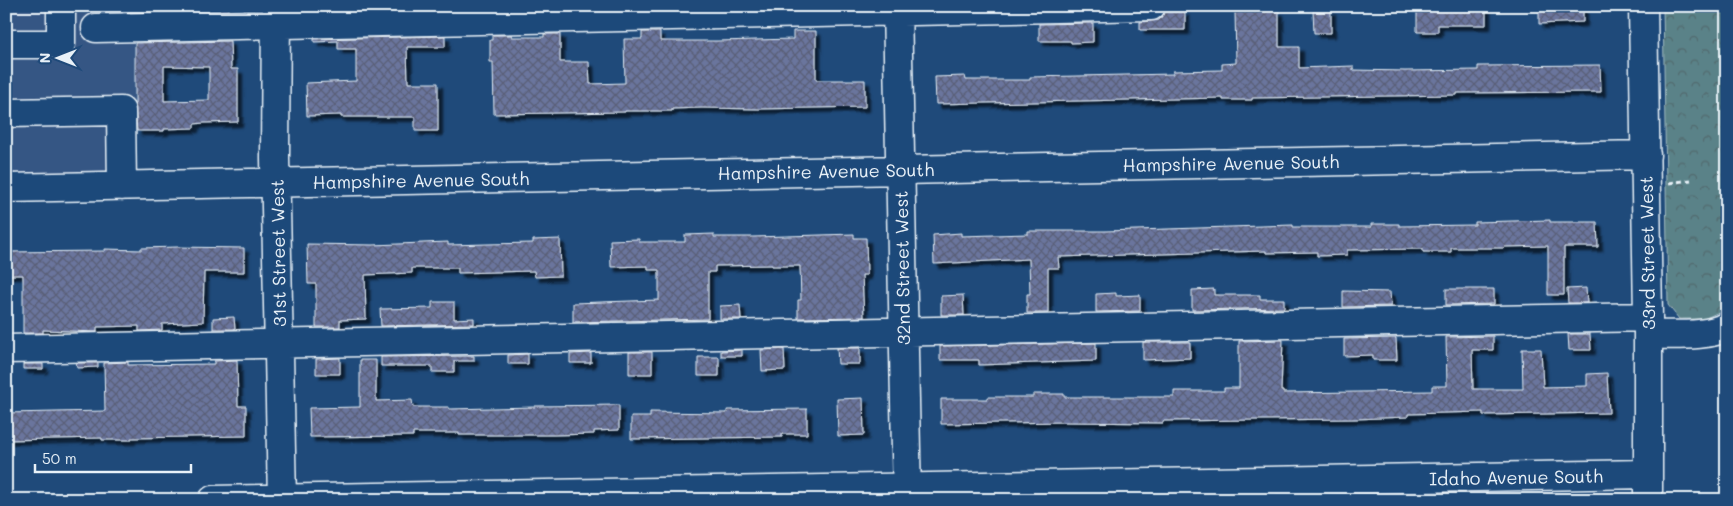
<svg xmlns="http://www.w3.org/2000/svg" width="1733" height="506" font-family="Mali,sans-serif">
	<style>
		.built { fill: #365784 }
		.park { fill: url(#park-crowns); stroke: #a1bac0 }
		.building { fill: url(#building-cross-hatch); stroke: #e8f1f8; fill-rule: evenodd; filter: url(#shadow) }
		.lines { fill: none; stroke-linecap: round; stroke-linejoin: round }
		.minor-casing { stroke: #e8f1f8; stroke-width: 31 }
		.path { stroke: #e8f1f8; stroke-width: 3; stroke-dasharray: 5 4; stroke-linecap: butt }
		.minor { stroke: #1f4a7a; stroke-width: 28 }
		.labels { text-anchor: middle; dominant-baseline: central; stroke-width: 4; stroke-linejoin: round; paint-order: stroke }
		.street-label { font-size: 18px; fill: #e8f1f8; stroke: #1f4a7a }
	</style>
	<defs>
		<pattern id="park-crowns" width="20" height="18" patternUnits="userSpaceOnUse" patternTransform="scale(1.25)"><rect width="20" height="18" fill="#5a8288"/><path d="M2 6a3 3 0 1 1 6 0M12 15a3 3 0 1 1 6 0" fill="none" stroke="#51686c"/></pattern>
		<pattern id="building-cross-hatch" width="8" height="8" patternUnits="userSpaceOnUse" patternTransform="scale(1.25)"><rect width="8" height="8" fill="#6a749d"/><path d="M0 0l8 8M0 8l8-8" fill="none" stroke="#5a6078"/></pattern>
		<filter id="shadow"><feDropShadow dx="4.5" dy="4.5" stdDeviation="1" flood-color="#0009"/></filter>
	</defs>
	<rect width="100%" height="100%" fill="#1f4a7a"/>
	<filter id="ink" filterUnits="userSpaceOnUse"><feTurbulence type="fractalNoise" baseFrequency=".02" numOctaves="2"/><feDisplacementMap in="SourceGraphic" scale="10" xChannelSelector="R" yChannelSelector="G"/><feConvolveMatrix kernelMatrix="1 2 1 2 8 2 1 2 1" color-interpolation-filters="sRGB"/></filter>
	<g filter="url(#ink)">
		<path class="built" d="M6,6h86v27h42v139l-128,2z"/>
		<path class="park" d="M1663,6h64v302l-23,11h-25l-11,-14z"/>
		<path class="building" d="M229,6v4l-80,1v-4z
			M1486,6v19h-48v7h-21v-25z
			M1539,6h44v16l-44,2z
			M1331,10v23h-17l-1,-22z
			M1235,11h44v36h20v21l54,-2v4l52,1 73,-1v-4l122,-1 1,27 -144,1v2l-205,3v2h-29v-2l-287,6 -1,-27 30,-1 1,4h64v-3l143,-3v-3l49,-1v-6l14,-1z
			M1165,12h20v18h-45v-8l19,-2z
			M1093,23v19l-22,1v-2h-32v-17z
			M793,31h23v49h49v27l-106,2 -57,-1 -30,1v2h-47v1l-131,2 -1,-52h-3v-22h2v-5h20v2h32v-3h16v28h29l1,22 35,-1 -1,-44h18v-7h18v9h58l75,-2z
			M445,36v11h-38l1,36h30v48h-23v-14h-74v-2l-34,1 -1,-33 50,-2v-32h-18v-8l-24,1v-3z
			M230,41l1,28h7v53l-34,1 -10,1v4l-30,1v2h-27l-2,-26v-62zM164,66l45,1v33l-45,1z
			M1550,220v2h47l1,25h-34v48h-16v-49l-44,1v1h-53v4h-28v-3l-76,1v5l-30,1v-4l-51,1v-2l-208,6 1,11h-11v45h-21v-19h3l-1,-35 -95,5 -1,-29 28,-2v3l67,-2v-3h77l188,-6v2h78v-3h28v2l76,-1v-3z
			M714,234v3h39l101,-3v4h12l1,37h-5l2,42 -66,1v-18h3l-1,-34h-28v-1l-57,1v6h-7v47l-135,3v-19l86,-3v-30h-11v-4l-37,1 -1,-27 29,-1v3h46v-7z
			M560,239l1,37 -26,1 -1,-6 -76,2v-5h-46v5l-47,2 1,44 -26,1v7h-24v-43h-8l-1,-40 66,1 75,-3v3l39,-1 46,-1v-3z
			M177,247l67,1v24h-40l-1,50 -41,2v6l-23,1v-5l-42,1v5l-54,-2v3h-20v-58h-17v-23l99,-1v-2l36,1v-2z
			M1586,288l1,15h-19l-1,-14z
			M1214,289v6h46v4h24v9l-92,2v-20z
			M1446,289h48v15l-48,1z
			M1343,291l47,1 1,14 -48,1z
			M1116,293v3l24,-1v16l-44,1v-18z
			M963,295l1,20h-23v-19z
			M432,302h22v17l20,-1v6l-93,2 -1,-17 52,-1z
			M740,305l1,14h-21v-13z
			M234,317l1,12h-22v-11z
			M1568,334h22l1,16h-22z
			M1493,336v14h-21l1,39h50l-1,-40h19l2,38 44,-1v-12l20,-1 2,40 -126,2v-3l-75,2v3l-53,2 -192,2v2l-97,-1 -125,2v-25h47v-2h45v-3h31v3h110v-6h50v-3h15v-47l44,-1 -2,51h2v2l149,-2v-5h15l-1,-49z
			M1396,338l1,22h-24v-5l-29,1v-17z
			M1143,342h47v16l-47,2z
			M1096,343v18l-117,4v-5h-39v-14z
			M837,348h23v16h-22z
			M784,349l1,21 -23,1 -1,-21z
			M742,350v6h-21v-5z
			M629,352h23v22h-23z
			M591,353v10h-21v-9z
			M528,354v10h-20v-9z
			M474,356v5h-20v11h-22v-6h-51v-9z
			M698,357h21v19h-21z
			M340,358v16h-24v-15z
			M237,360l1,46h8v30l-115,2v2h-29v-2l-96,2v-27l99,-2 -1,-48 24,-1v3l86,-1v-3z
			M360,360h16v41l36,-1 1,7h36v2l86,-2v-1l84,-1v25l-25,1v3l-40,1h-95v-2h-46v3l-103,1 -1,-29 51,-1z
			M76,363h22v4l-21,1z
			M23,364h20v5h-20z
			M863,398l1,37 -26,1 -1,-37z
			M807,409v25h-25v3l-151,2v-22h19v-5l77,1v-3z"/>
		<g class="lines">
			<g class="minor-casing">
				<path id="minor" d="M276,6l-1,152 7,342
					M897,6l10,494
					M1643,6l5,311v183
					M96,28l1055,-22
					M6,44h55v-38
					M6,113l115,-2 1,75
					M6,188l1640,-33
					M1648,335c22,-1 61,3 79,-9
					M6,349l1642,-32
					M213,500l1435,-26"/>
			</g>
			<path class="path" d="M1669,183l22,-3"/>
			<use href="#minor" class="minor"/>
		</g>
	</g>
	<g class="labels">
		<g class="street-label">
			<text transform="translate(1231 163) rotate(-1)">Hampshire Avenue South</text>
			<text transform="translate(826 171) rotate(-1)">Hampshire Avenue South</text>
			<text transform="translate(421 180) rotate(-1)">Hampshire Avenue South</text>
			<text transform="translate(278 253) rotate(-91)">31st Street West</text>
			<text transform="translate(1647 253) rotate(-91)">33rd Street West</text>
			<text transform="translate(902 268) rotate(-91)">32nd Street West</text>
			<text transform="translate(1516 477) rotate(-1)">Idaho Avenue South</text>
		</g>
	</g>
	<rect width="1733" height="506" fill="none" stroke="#1f4a7a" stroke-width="25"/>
	<rect x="12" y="12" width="1708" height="481" fill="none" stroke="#e8f1f8" stroke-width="2" filter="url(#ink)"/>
	<g transform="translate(58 58) rotate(270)" stroke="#1f4a7a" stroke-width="4" paint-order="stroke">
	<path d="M0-4L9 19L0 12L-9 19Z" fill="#e8f1f8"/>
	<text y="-8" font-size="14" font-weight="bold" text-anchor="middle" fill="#e8f1f8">N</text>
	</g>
	<path d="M35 464v8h156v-8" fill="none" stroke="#e8f1f8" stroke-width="2.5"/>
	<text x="42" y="464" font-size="15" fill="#e8f1f8" stroke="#1f4a7a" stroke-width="4" paint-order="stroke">50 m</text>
</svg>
